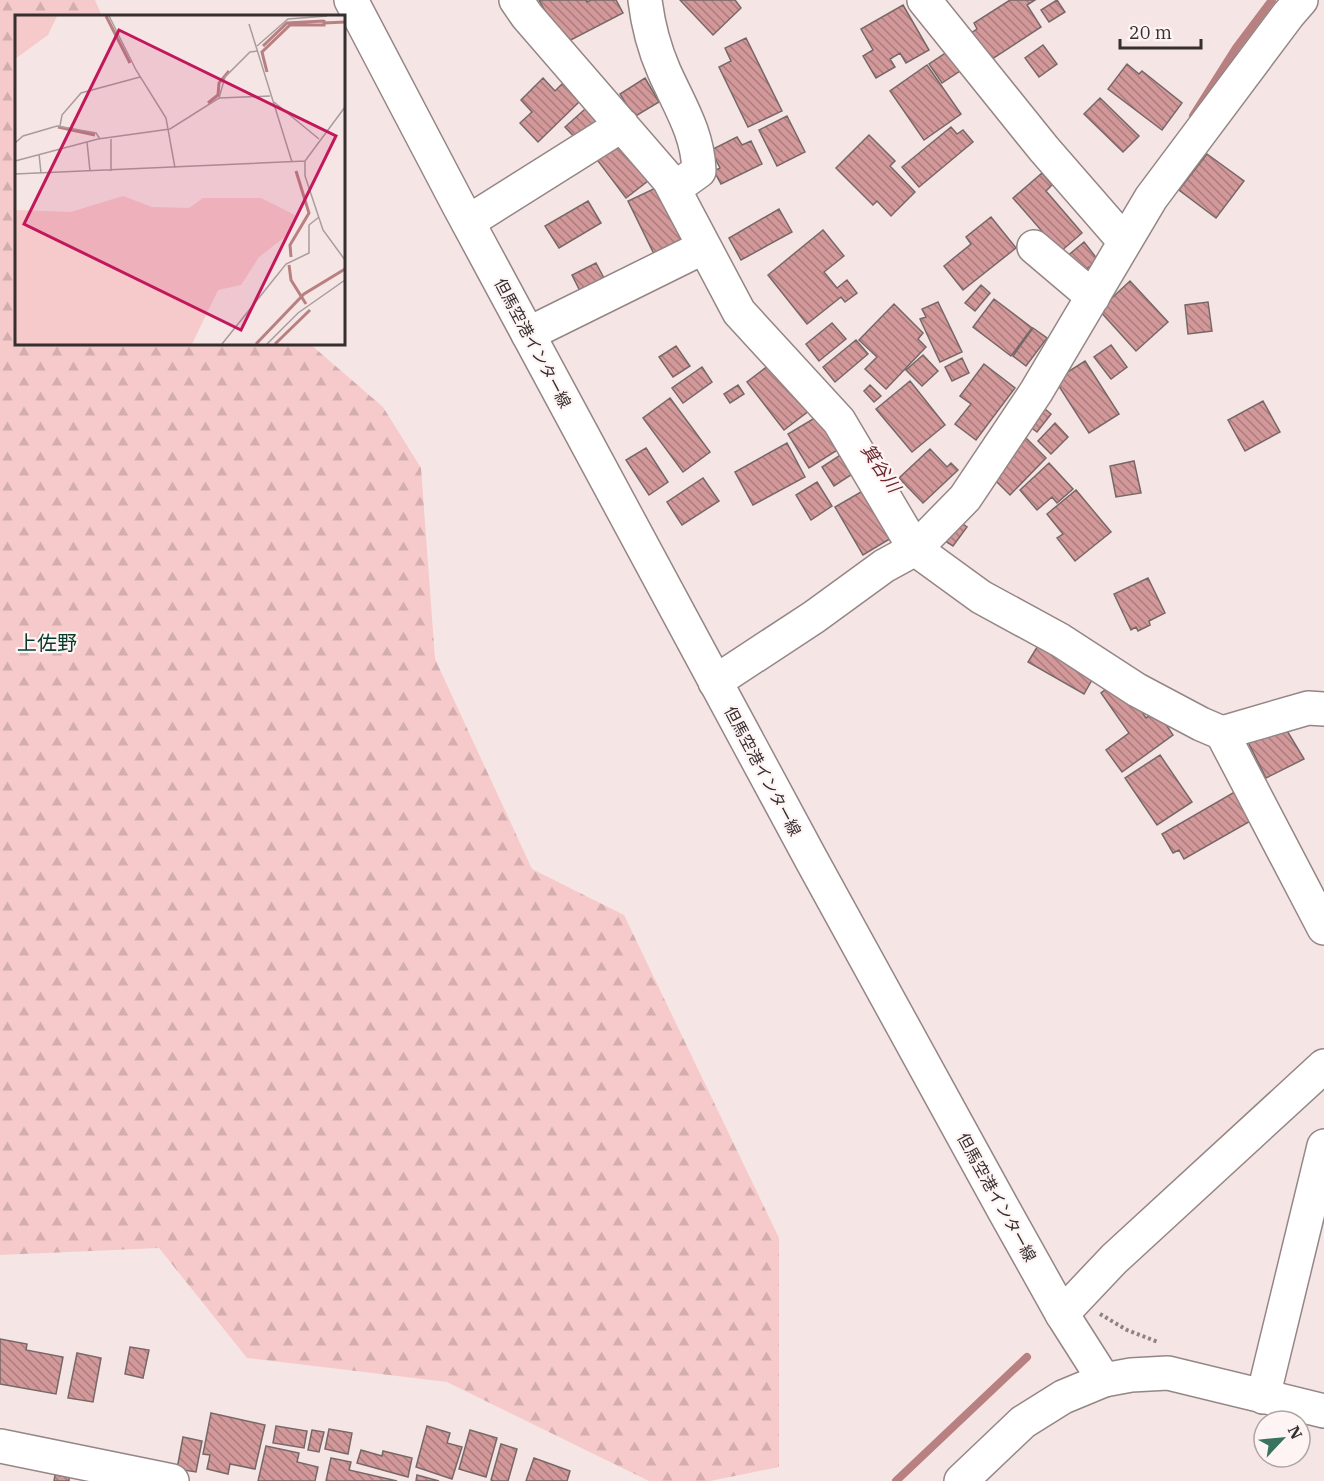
<svg xmlns="http://www.w3.org/2000/svg" width="1324" height="1481" font-family="'IBM Plex Serif','Noto Sans JP',serif">
	<style>
		.forest { fill: url(#forest-firs) }
		.lines { fill: none; stroke-linecap: round; stroke-linejoin: round }
		.stream { stroke: #b98081; stroke-width: 8 }
		.building { fill: url(#building-back-hatch); stroke: #776868; stroke-width: 1.5 }
		.minor-casing { stroke: #958686; stroke-width: 36 }
		.major-casing { stroke: #958686; stroke-width: 36 }
		.path { stroke: #8e8383; stroke-width: 4; stroke-dasharray: 3 3; stroke-linecap: butt }
		.minor { stroke: #fff; stroke-width: 33 }
		.major { stroke: #fff; stroke-width: 33 }
		.labels { text-anchor: middle; dominant-baseline: central; stroke-width: 4.5; stroke-linejoin: round; paint-order: stroke }
		.street-label { font-size: 16px; fill: #352f2f; stroke: #fef4f4 }
		.water-label { font-size: 18px; font-style: italic; fill: #6b242b; stroke: #fef4f4 }
		.quarter-label { font-size: 20px; fill: #063b2c; stroke: #fef4f4 }
		.inset-river { fill: none; stroke: #b98081; stroke-width: 3 }
		.inset-road { fill: none; stroke: #a99c9c; stroke-width: 1.5 }
		.view { fill: #c2185b; fill-opacity: 0.15; stroke: #c2185b; stroke-width: 3 }
		.inset-edge { fill: none; stroke: #352f2f; stroke-width: 3 }
	</style>
	<defs>
		<pattern id="forest-firs" width="22" height="20" patternUnits="userSpaceOnUse" patternTransform="scale(1.5)"><rect width="22" height="20" fill="#f6caca"/><path d="M5 1l3.5 6h-7zM16 11l3.5 6h-7z" fill="#d4aeae"/></pattern>
		<pattern id="building-back-hatch" width="6" height="6" patternUnits="userSpaceOnUse" patternTransform="scale(1.5)"><rect width="6" height="6" fill="#d39899"/><path d="M-1 5l2 2M0 0l6 6M5-1l2 2" fill="none" stroke="#ac7c7d"/></pattern>
	</defs>
	<rect width="100%" height="100%" fill="#f6e5e5"/>
	<path class="forest" d="M0,0h95l7,16h-86v328h294l73,63 38,61 14,191 97,210 92,46 155,323v229l-69,14h-61l-202,-99 -200,-24 -88,-110 -159,7z"/>
	<g class="lines">
		<path class="stream" d="M1193,116l43,-68 36,-48
			M896,1481l131,-124"/>
	</g>
	<path class="building" d="M539,0h48v2l4,-2h25l7,13 -60,31z
		M680,0h55l6,8 -28,27z
		M1010,0h25l-8,5 14,22 -58,38 -18,-28 12,-8 -3,-6z
		M1057,0l8,12 -16,10 -8,-12z
		M903,5l26,45 -23,13 -6,-10 -10,6 5,8 -19,11 -13,-22 10,-6 -12,-21z
		M746,38l36,73 -34,16 -29,-60 12,-6 -6,-13z
		M1043,45l14,19 -18,13 -14,-19z
		M947,52l13,19 -18,12 -13,-19z
		M1127,64l12,10 3,-3 40,32 -20,27 -54,-41z
		M927,65l34,49 -37,26 -34,-49z
		M543,78l12,13 8,-8 17,18 -42,41 -18,-19 12,-11 -11,-12z
		M645,78l14,24 -25,15 -14,-23z
		M1100,98l39,38 -16,16 -39,-38z
		M593,102l13,14 -28,25 -13,-14z
		M787,116l18,36 -28,14 -18,-36z
		M951,127l6,7 6,-4 10,12 -54,45 -17,-20z
		M869,135l26,26 -5,5 25,26 -24,24 -14,-15 -4,4 -37,-37z
		M622,136l31,41 -27,21 -31,-41z
		M737,137l5,8 9,-4 11,23 -41,20 -7,-13 6,-3 -9,-18z
		M1207,154l37,27 -28,37 -37,-28z
		M1042,173l10,12 -6,6 36,42 -22,19 -47,-54z
		M662,185l27,57 -33,16 -28,-57z
		M588,201l13,22 -42,25 -14,-22z
		M779,209l13,23 -51,28 -12,-22z
		M991,217l25,31 -53,42 -19,-24 27,-22 -5,-7z
		M823,230l21,26 -20,16 13,16 10,-8 10,13 -12,9 -4,-5 -34,27 -39,-49z
		M1084,242l14,18 -19,15 -14,-17z
		M596,263l9,17 -24,13 -9,-18z
		M1130,281l38,41 -32,29 -37,-41z
		M981,285l9,8 -15,18 -10,-8z
		M994,299l38,29 -21,28 -38,-29z
		M938,302l24,50 -22,10 -20,-43 6,-2 -4,-8z
		M1208,302l4,29 -24,3 -3,-29z
		M894,304l29,29 -5,6 8,8 -40,42 -21,-20 12,-12 -18,-17z
		M832,323l14,16 -27,22 -13,-17z
		M1033,328l14,10 -21,28 -13,-10z
		M856,340l12,14 -33,28 -12,-15z
		M1111,345l16,22 -16,12 -17,-22z
		M676,346l14,20 -17,11 -14,-20z
		M923,355l15,16 -16,15 -16,-16z
		M962,358l7,15 -17,8 -7,-14z
		M1085,361l34,53 -30,19 -34,-53z
		M773,362l37,48 -26,20 -37,-48z
		M984,364l31,24 -39,52 -21,-16 16,-20 -11,-8z
		M702,367l10,15 -29,21 -11,-15z
		M910,381l35,44 -33,27 -36,-43z
		M738,385l6,9 -14,9 -6,-9z
		M870,385l11,11 -7,6 -10,-11z
		M670,398l40,54 -27,20 -40,-54z
		M1263,401l17,31 -35,19 -17,-31z
		M1039,404l12,10 -14,18 -12,-9z
		M818,416l21,33 -30,19 -21,-34z
		M1055,423l13,14 -17,17 -13,-13z
		M1024,436l22,22 -36,37 -22,-22z
		M787,443l18,34 -52,28 -18,-33z
		M646,448l22,34 -19,13 -23,-35z
		M930,449l17,18 4,-4 7,7 -35,33 -24,-25z
		M845,452l12,19 -23,15 -12,-19z
		M1134,461l7,32 -25,4 -6,-31z
		M1049,463l24,26 -16,14 -5,-6 -15,13 -17,-20z
		M703,478l16,23 -37,24 -15,-23z
		M817,482l15,24 -21,14 -15,-25z
		M866,489l27,48 -30,18 -28,-48z
		M1076,490l35,42 -36,29 -18,-23 6,-4 -16,-20z
		M957,520l10,7 -14,19 -11,-7z
		M1148,578l17,35 -16,8 1,4 -12,6 -2,-4 -5,3 -17,-36z
		M1042,639l55,32 -13,23 -56,-32z
		M1114,683l16,11 16,24 11,-7 16,24 -51,37 -16,-22 23,-17 -28,-40z
		M1283,724l21,35 -38,19 -18,-36z
		M1160,755l32,47 -35,23 -32,-47z
		M1245,786l16,29 -77,44 -5,-9 -6,3 -11,-19z
		M0,1339l27,5 -1,6 37,7 -7,37 -56,-10z
		M130,1347l19,3 -6,28 -18,-4z
		M77,1353l24,5 -8,44 -25,-4z
		M211,1413l54,12 -10,44 -25,-5 -2,10 -21,-5 3,-14 -7,-1z
		M276,1426l31,5 -3,17 -31,-5z
		M427,1426l23,7 -3,10 15,4 -10,32 -36,-12z
		M329,1429l23,4 -4,21 -23,-5z
		M312,1430l12,2 -5,20 -11,-2z
		M470,1430l27,8 -11,39 -27,-8z
		M183,1437l19,4 -6,31 -19,-3z
		M501,1444l16,5 -9,32h-14l-3,-1z
		M266,1446l33,7 -2,9 21,5 -3,14h-57z
		M361,1450l21,6 1,-5 29,7 -4,19 -51,-14z
		M331,1458l20,4 -2,8 48,11h-71z
		M534,1458l36,13 -3,10h-41z
		M55,1475l14,2v4h-15z
		M417,1475l22,6h-23z"/>
	<g class="lines">
		<g class="minor-casing">
			<path id="minor" d="M516,0l11,16 142,164 70,132 100,109 76,128 66,48 79,43 77,50 64,34 21,9 86,-25 16,1
				M645,0c3,25 9,48 19,71 15,34 34,62 35,100l-25,18
				M924,0l120,149 81,93
				M468,222l154,-97
				M1034,247l59,50
				M528,334l176,-87
				M715,682l99,-65 70,-51 31,-17 50,-51 71,-106 115,-194 137,-183 13,-15
				M1222,733l102,195
				M1062,1314l52,-55 210,-193
				M1104,1380l27,-5 37,-2 156,38
				M1263,1397l61,-251
				M0,1446l172,35"/>
		</g>
		<g class="major-casing">
			<path id="major" d="M351,0l107,204 353,655 194,353 57,102 42,66 -41,17 -40,25 -62,59"/>
		</g>
		<path class="path" d="M1100,1314l27,16 31,12"/>
		<use href="#minor" class="minor"/>
		<use href="#major" class="major"/>
	</g>
	<g class="labels">
		<g class="street-label">
			<text transform="translate(533 343) rotate(62)">但馬空港インター線</text>
			<text transform="translate(763 771) rotate(62)">但馬空港インター線</text>
			<text transform="translate(997 1197) rotate(61)">但馬空港インター線</text>
		</g>
		<g class="water-label">
			<text transform="translate(881 468) rotate(56)">箕谷川</text>
		</g>
		<g class="quarter-label">
			<text x="47" y="642">上佐野</text>
		</g>
	</g>
	<g transform="translate(15 15)">
		<rect width="330" height="330" fill="#f6e5e5"/>
		<path d="M0,1h42l-9,19 -33,24zM108,181l29,11 37,1 14,-10h58l34,17 -5,18 -31,24 -18,28 -23,5 -26,54h-177v-134l56,2z" fill="#f6caca"/>
		<path class="inset-river" d="M91,1l24,47M309,8l21,-1M248,31l24,-23 37,-2M252,57l-5,-20 28,-27h34v-5M193,88l10,-8 1,-12 10,-12M43,112l37,8M276,242l-1,-12 19,-32 -13,-42M274,250l2,15 15,24M241,329l48,-50 41,-25M260,329l35,-34"/>
		<path class="inset-road" d="M94,1l27,54 30,48 9,50M234,9l43,138M242,31l31,-27 39,-3M204,83l6,-21 25,-25 7,-1M259,87l45,37M45,111l2,-11 19,-22 59,-16M96,124v32M72,127l3,29M0,128l8,-7 34,-10 39,7 4,6M24,139l2,19M0,146l83,-22 72,-10 49,-31 51,-2M290,146l40,-54M0,159l290,-13v15l18,54 22,30M207,329l64,-80 23,-11v-28l10,-8M252,329l31,-31 47,-33"/>
		<path class="view" d="M104,15l217,106 -95,194 -217,-106z"/>
		<rect width="330" height="330" class="inset-edge"/>
	</g>
	<g transform="translate(1282 1439) rotate(64)"><circle r="28" fill="#fef4f4" stroke="#aea5a5" stroke-width="1.5"/>
	<path d="M0-4.5L10 22L0 15L-10 22Z" fill="#37735e"/>
	<text y="-9" font-size="16" font-weight="bold" text-anchor="middle" fill="#352f2f">N</text>
	</g>
	<path d="M1120 39v9h81v-9" fill="none" stroke="#352f2f" stroke-width="3"/>
	<text x="1129" y="39" font-size="18" fill="#352f2f" stroke="#fef4f4" stroke-width="4.5" paint-order="stroke">20 m</text>
</svg>
